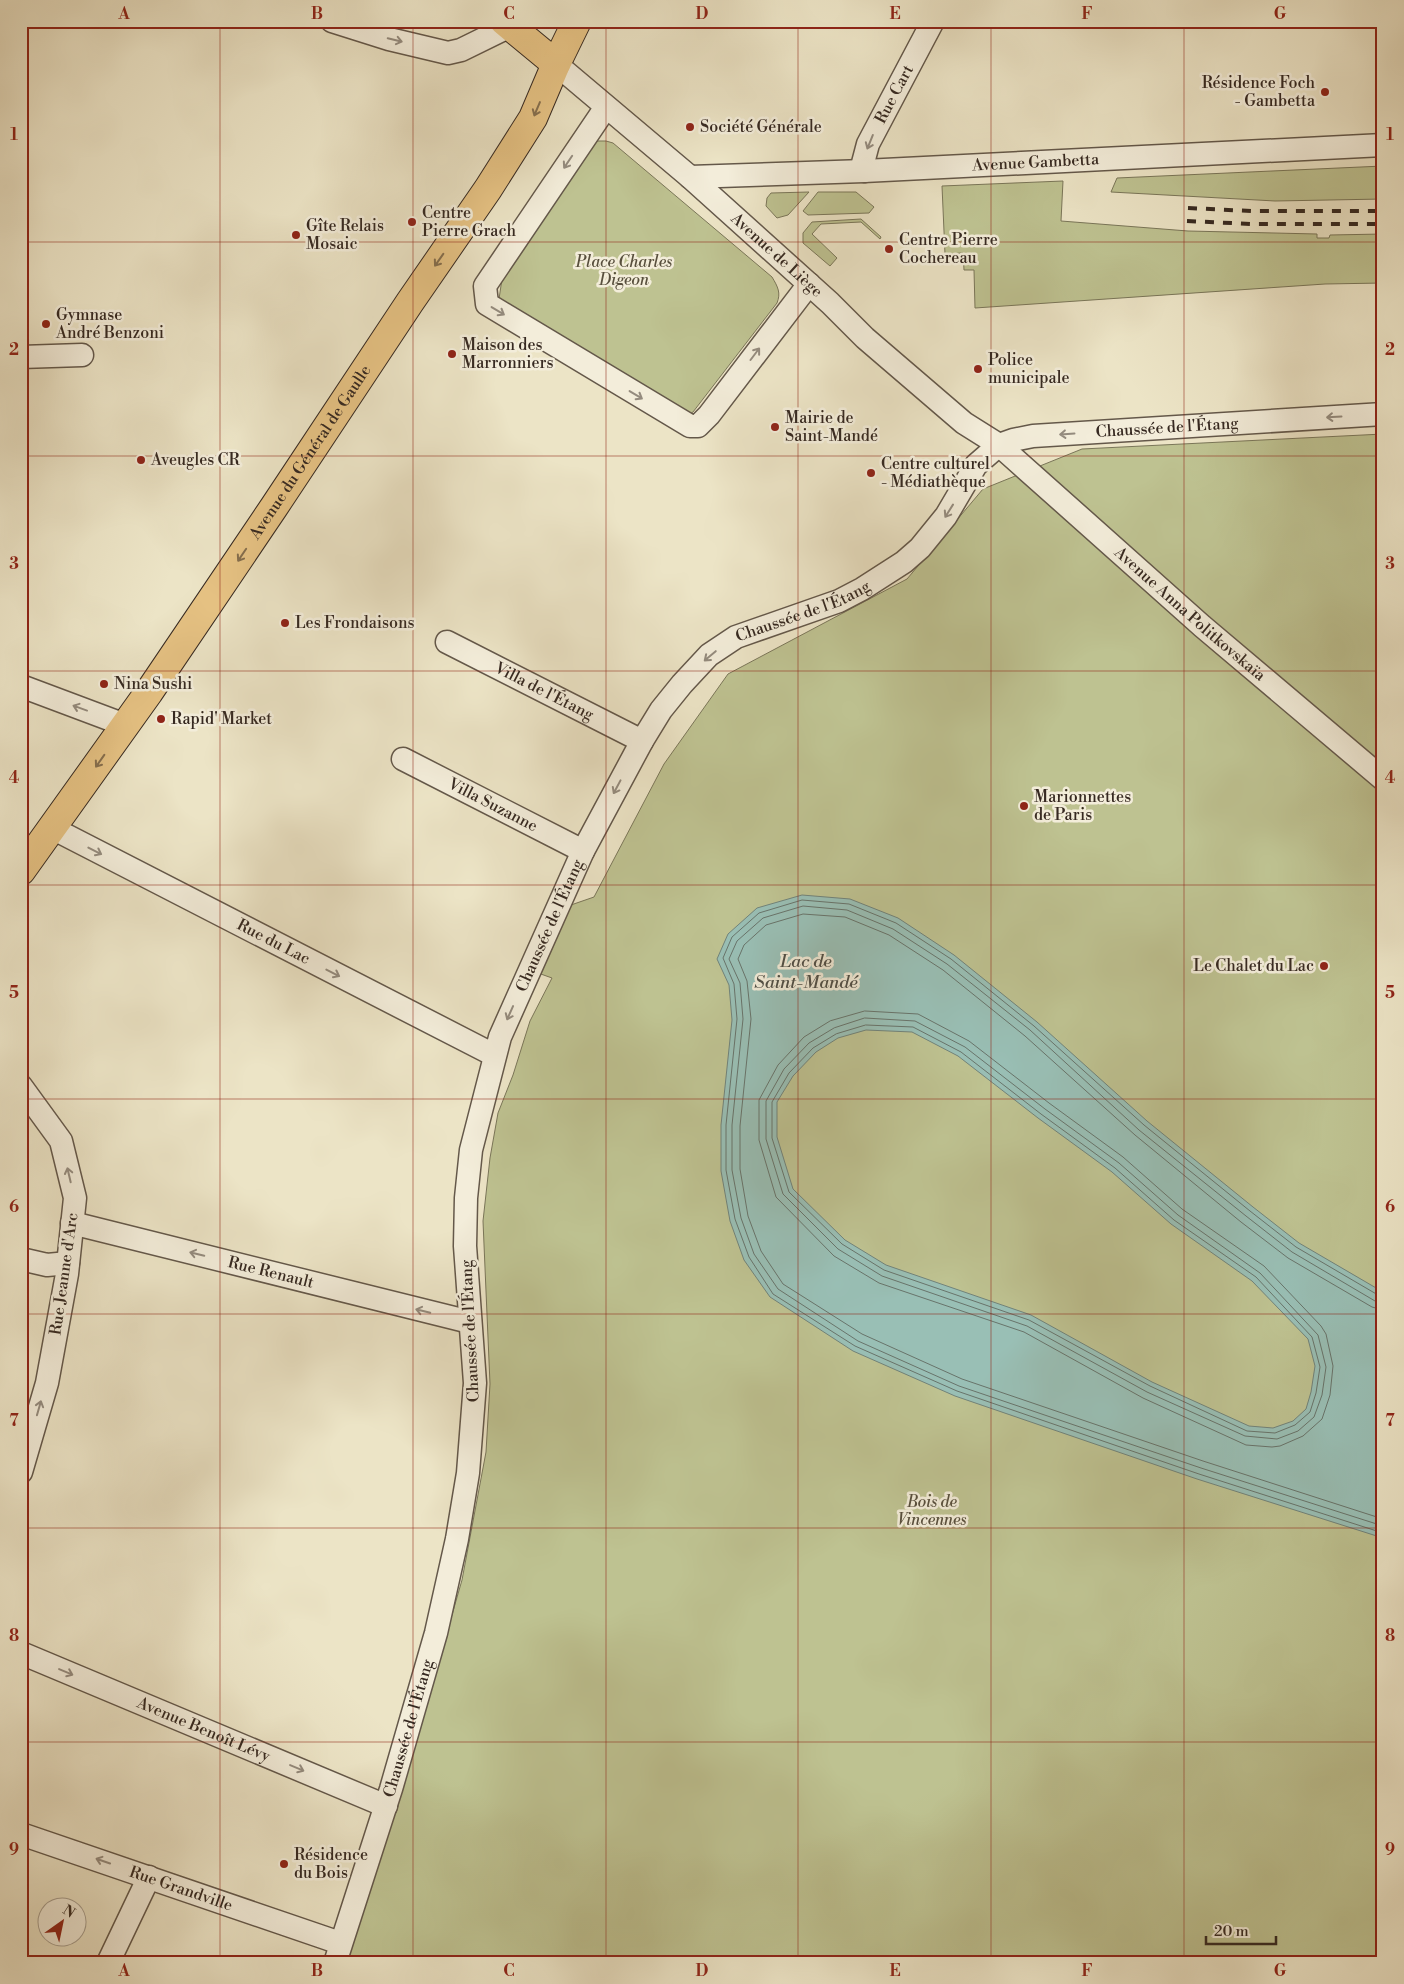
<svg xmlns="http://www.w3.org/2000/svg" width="1404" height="1984" font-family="'Libre Bodoni',serif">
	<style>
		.green { fill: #bec291; stroke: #7a7659 }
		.water { fill: #99bfb5; stroke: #71837a; fill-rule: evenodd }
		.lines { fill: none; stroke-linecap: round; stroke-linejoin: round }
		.shore { stroke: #68746b; stroke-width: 1 }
		.minor-casing { stroke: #64584a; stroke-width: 25 }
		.major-casing { stroke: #362921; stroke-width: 30 }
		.minor { stroke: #f3edda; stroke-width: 22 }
		.major { stroke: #e6c283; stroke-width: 28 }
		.rail { stroke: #362921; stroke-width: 4; stroke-dasharray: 9 9; stroke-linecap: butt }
		.oneway { stroke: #948b7e }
		.oneway2 { stroke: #856e4d }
		.grid { fill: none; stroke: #8f2418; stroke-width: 1; stroke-opacity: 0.55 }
		.poi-dot { fill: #8f2418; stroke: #f3edda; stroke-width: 2 }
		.labels { text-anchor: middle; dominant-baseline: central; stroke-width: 5; stroke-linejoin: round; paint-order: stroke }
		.poi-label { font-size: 16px; fill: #362921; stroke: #f3edda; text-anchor: start }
		.street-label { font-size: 16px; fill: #362921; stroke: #f3edda }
		.park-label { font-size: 16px; font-style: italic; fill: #584f3d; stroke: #f3edda }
		.water-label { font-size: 18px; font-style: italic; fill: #4f4e46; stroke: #f3edda }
		.neatline { fill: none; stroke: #8f2418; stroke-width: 2 }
		.grid-label { font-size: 16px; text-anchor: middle; font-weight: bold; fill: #8f2418 }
	</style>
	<rect width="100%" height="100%" fill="#ece4c6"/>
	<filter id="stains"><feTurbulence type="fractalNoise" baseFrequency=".004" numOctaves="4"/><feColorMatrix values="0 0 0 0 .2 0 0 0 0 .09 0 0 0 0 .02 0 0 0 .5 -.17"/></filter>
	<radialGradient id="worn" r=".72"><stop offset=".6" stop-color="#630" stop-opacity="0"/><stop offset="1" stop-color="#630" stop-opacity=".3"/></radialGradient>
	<path class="green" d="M597,141h9l7,2 159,134c6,10 9,16 5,26l-84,109 -5,3 -189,-116 3,-20 89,-135z
		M1383,166v33l-108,2 -164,-9 6,-14z
		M1063,181l-2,40 127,10 129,3v4h12l1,-3 53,-1v49l-58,1 -350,24 -1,-38h-10l-1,-17 -18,1 -3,-68z
		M809,192l-21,23 -11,3 -11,-12 1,-8 4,-5z
		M818,192h38l18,15 -5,6 -61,2 -5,-4z
		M861,219l20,18 -1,2 -19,-17 -40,2 -9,10 25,24 -7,8 -27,-23v-10l9,-11z
		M1383,434v1529h-1038l54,-164 63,-219 24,-128 4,-68 -7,-163 7,-63 8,-45 15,-38 17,-54 22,-43 -14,-5 30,-67 26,-9 70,-133 64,-90 179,-95 76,-90 99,-40z"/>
	<path class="water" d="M802,895l48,4 48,19 56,37 83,67 110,99 106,86 46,36 84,49v246l-186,-59 -242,-83 -102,-45 -83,-54 -26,-37 -14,-39 -9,-50v-46l11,-105 -3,-35 -12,-26 11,-25 29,-26zM866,1030l46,2 46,24 80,62 74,54 59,52 81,57 56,58 7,27 -4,26 -5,17 -13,12 -20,7 -24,-2 -97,-44 -121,-67 -145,-50 -41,-25 -52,-51 -16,-52v-35l16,-26 23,-24 22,-14z"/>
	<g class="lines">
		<path class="shore" d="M865,1011l53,3 51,27 80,62 74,54 59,52 82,57 57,60 5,8 7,32 -3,29 -8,24 -19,17 -23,10 -8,1 -26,-2 -103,-47 -119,-66 -145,-49 -45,-27 -58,-59 -17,-57v-40l19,-35 26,-28 26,-16z
			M865,1018l50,3 50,26 80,62 74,54 59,52 82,58 58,62 8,32 -4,28 -8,22 -16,14 -21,8 -32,-3 -98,-44 -120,-66 -145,-50 -44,-27 -55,-55 -17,-55v-38l18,-32 25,-26 25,-15z
			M866,1025l47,2 48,25 80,62 74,54 59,52 82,57 56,60 8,30 -4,26 -6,19 -15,13 -20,8 -28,-2 -97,-45 -121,-66 -145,-50 -42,-26 -53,-52 -17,-54v-36l17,-29 24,-25 23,-14z
			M1383,1296l-5,-1 -82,-48 -46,-36 -106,-86 -110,-99 -83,-67 -55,-36 -47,-19 -47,-4 -43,13 -27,24 -9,21 11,26 3,35 -11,106v45l9,49 14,38 24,37 82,52 102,45 242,83 184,59
			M1383,1302l-8,-1 -83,-49 -46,-36 -107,-86 -109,-100 -83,-66 -54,-35 -46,-19 -44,-4 -40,12 -26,23 -8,18 11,24 3,36 -11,106v45l9,48 13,36 24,35 80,52 101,45 242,82 182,58
			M1383,1310l-11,-3 -84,-49 -47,-36 -106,-87 -110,-99 -82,-66 -54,-35 -44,-18 -42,-3 -37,11 -22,20 -6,14 9,22 4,38 -11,107v43l8,47 13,35 22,33 79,50 100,45 241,82 180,58"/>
		<g class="minor-casing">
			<g id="minor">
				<path d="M332,21l57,18 59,14 13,-3 49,-24"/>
				<path id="s1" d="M556,64l134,113 140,126 35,35 99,85 35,22 203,181 181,153"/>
				<path d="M606,107l-121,179 2,18 203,122h8l11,-11 100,-131"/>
				<path id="s2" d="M864,171l-1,-8 5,-19 65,-123"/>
				<path id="s3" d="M690,177l174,-6 519,-26"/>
				<path d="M21,357l61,-2"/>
				<path id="s4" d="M447,642l195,99"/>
				<path d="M21,686l104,39"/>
				<path id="s5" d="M403,759l180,92"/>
				<path id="s6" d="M52,828l442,227"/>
				<path d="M21,1086l40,55 14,57 -8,76 -20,109 -26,89"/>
				<path id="s7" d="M72,1223l398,99"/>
				<path d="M21,1259l26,6 21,-2"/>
				<path id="s8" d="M21,1653l365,153"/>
				<path id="s9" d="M21,1834l319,109"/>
				<path d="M108,1963l41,-86"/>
				<path id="s10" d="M335,1963l56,-174 45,-156 21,-94 11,-66 7,-90 -10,-137 1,-48 5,-48 29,-113 83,-186 59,-110 19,-31 21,-26 27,-29 27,-18 103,-36 23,-12 42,-27 16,-14 26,-32 30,-51 23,-20 14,-5 20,-4 350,-22"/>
			</g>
		</g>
		<g class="major-casing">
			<g id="major">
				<path d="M504,21l52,43"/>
				<path id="s11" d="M21,871l128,-179 125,-185 136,-205 78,-113 45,-71 23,-54 21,-43"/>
			</g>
		</g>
		<use href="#minor" class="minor"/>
		<use href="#major" class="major"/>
		<path class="rail" d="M1188,208l63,3h132
			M1187,221l64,3h132"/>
	</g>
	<defs><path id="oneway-shaft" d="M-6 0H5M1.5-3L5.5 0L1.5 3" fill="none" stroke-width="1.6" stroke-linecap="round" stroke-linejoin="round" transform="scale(1.25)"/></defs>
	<g class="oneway">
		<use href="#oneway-shaft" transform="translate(395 40) rotate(14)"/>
		<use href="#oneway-shaft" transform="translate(870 142) rotate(112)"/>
		<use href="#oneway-shaft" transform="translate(568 162) rotate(124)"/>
		<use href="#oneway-shaft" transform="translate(498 311) rotate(31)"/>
		<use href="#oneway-shaft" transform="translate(755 354) rotate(-53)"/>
		<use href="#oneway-shaft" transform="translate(636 395) rotate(31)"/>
		<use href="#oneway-shaft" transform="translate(1334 417) rotate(177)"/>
		<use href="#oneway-shaft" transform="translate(1067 434) rotate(176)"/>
		<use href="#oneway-shaft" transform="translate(949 511) rotate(122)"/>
		<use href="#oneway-shaft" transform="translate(710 656) rotate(140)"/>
		<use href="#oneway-shaft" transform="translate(80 708) rotate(-160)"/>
		<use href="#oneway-shaft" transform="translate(617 787) rotate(118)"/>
		<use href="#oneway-shaft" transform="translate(95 851) rotate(27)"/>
		<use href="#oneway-shaft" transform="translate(333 973) rotate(27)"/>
		<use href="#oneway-shaft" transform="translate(510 1013) rotate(114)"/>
		<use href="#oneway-shaft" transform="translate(69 1175) rotate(-103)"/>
		<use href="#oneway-shaft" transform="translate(197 1254) rotate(-166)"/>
		<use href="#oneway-shaft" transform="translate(423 1311) rotate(-166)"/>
		<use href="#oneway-shaft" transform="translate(39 1408) rotate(-74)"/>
		<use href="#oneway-shaft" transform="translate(66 1672) rotate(23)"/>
		<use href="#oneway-shaft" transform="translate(297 1768) rotate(23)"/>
		<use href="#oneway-shaft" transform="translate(103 1861) rotate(-161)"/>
	</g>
	<g class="oneway2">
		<use href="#oneway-shaft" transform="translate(537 109) rotate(113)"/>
		<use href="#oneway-shaft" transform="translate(439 260) rotate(125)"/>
		<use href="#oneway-shaft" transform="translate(242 555) rotate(124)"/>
		<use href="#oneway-shaft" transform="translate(100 761) rotate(125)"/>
	</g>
	<path class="grid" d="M220,21v1942M413,21v1942M606,21v1942M798,21v1942M991,21v1942M1184,21v1942M21,242h1362M21,456h1362M21,671h1362M21,885h1362M21,1099h1362M21,1314h1362M21,1528h1362M21,1742h1362"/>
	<g class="poi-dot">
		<circle cx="1325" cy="92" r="5"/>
		<circle cx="690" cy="127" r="5"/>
		<circle cx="412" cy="222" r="5"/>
		<circle cx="296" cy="235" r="5"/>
		<circle cx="889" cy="249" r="5"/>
		<circle cx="46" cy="324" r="5"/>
		<circle cx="452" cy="354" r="5"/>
		<circle cx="978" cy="369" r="5"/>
		<circle cx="775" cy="427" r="5"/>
		<circle cx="141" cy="460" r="5"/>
		<circle cx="871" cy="473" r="5"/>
		<circle cx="285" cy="623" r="5"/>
		<circle cx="104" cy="684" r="5"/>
		<circle cx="161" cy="719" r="5"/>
		<circle cx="1024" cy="806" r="5"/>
		<circle cx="1324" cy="966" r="5"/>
		<circle cx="284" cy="1864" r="5"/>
	</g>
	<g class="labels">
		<g class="poi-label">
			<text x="1315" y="83" text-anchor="end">Résidence Foch<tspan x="1315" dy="18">- Gambetta</tspan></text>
			<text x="700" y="127">Société Générale</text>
			<text x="422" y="213">Centre<tspan x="422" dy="18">Pierre Grach</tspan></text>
			<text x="306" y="226">Gîte Relais<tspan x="306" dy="18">Mosaic</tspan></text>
			<text x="899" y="240">Centre Pierre<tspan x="899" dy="18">Cochereau</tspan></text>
			<text x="56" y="315">Gymnase<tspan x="56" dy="18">André Benzoni</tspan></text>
			<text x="462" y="345">Maison des<tspan x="462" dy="18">Marronniers</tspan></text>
			<text x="988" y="360">Police<tspan x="988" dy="18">municipale</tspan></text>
			<text x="785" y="418">Mairie de<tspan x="785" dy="18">Saint-Mandé</tspan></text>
			<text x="151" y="460">Aveugles CR</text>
			<text x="881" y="464">Centre culturel<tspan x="881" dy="18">- Médiathèque</tspan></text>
			<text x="295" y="623">Les Frondaisons</text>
			<text x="114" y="684">Nina Sushi</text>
			<text x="171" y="719">Rapid' Market</text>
			<text x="1034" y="797">Marionnettes<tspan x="1034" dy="18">de Paris</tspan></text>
			<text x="1314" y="966" text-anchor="end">Le Chalet du Lac</text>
			<text x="294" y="1855">Résidence<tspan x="294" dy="18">du Bois</tspan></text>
		</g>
		<g class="street-label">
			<text stroke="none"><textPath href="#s2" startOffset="84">Rue Cart</textPath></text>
			<text stroke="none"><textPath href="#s3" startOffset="346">Avenue Gambetta</textPath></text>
			<text stroke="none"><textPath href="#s1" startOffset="292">Avenue de Liège</textPath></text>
			<text stroke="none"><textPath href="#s10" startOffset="1926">Chaussée de l'Étang</textPath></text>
			<text stroke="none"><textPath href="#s11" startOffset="509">Avenue du Général de Gaulle</textPath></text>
			<text stroke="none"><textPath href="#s10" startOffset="1491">Chaussée de l'Étang</textPath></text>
			<text stroke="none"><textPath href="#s1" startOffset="840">Avenue Anna Politkovskaïa</textPath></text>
			<text stroke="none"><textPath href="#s4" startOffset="109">Villa de l'Étang</textPath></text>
			<text stroke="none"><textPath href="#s5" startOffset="101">Villa Suzanne</textPath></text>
			<text stroke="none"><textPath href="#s10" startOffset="1071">Chaussée de l'Étang</textPath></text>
			<text stroke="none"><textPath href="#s6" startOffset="249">Rue du Lac</textPath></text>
			<text stroke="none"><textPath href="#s7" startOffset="205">Rue Renault</textPath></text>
			<text transform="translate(64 1274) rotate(-82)">Rue Jeanne d'Arc</text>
			<text transform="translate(470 1331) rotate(-93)">Chaussée de l'Étang</text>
			<text stroke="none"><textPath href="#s10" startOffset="246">Chaussée de l'Étang</textPath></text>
			<text stroke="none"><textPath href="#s8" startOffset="198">Avenue Benoît Lévy</textPath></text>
			<text stroke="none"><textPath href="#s9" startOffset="169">Rue Grandville</textPath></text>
		</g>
		<g class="park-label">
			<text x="624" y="262">Place Charles<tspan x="624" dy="18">Digeon</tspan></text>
			<text x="932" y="1502">Bois de<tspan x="932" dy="18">Vincennes</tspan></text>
		</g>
		<g class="water-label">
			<text x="806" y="961">Lac de<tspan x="806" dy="21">Saint-Mandé</tspan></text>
		</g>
	</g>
	<rect width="1404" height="1984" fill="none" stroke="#ece4c6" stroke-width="55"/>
	<g transform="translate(62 1922) rotate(33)"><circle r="24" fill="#f3edda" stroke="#a79f90"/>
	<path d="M0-4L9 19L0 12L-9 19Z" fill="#8f2418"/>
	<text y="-8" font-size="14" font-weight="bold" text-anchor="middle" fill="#362921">N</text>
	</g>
	<path d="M1206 1936v8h70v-8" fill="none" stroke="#362921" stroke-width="2.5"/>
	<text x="1214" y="1936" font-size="15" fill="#362921" stroke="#f3edda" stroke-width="4" paint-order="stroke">20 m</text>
	<rect x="28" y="28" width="1348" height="1928" class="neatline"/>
	<g class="grid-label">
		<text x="124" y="19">A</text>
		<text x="317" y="19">B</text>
		<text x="509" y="19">C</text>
		<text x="702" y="19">D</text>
		<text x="895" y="19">E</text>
		<text x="1087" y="19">F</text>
		<text x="1280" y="19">G</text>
		<text x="14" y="140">1</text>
		<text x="1390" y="140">1</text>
		<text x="14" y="355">2</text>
		<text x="1390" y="355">2</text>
		<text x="14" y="569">3</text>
		<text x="1390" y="569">3</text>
		<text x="14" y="783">4</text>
		<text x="1390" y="783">4</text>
		<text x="14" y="998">5</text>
		<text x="1390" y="998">5</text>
		<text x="14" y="1212">6</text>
		<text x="1390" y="1212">6</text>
		<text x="14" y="1426">7</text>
		<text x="1390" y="1426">7</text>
		<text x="14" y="1641">8</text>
		<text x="1390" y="1641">8</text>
		<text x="14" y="1855">9</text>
		<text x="1390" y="1855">9</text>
		<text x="124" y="1976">A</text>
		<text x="317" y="1976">B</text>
		<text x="509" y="1976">C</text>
		<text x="702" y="1976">D</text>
		<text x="895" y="1976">E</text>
		<text x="1087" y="1976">F</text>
		<text x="1280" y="1976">G</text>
	</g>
	<rect width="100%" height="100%" filter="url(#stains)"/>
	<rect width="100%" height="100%" fill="url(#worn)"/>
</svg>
